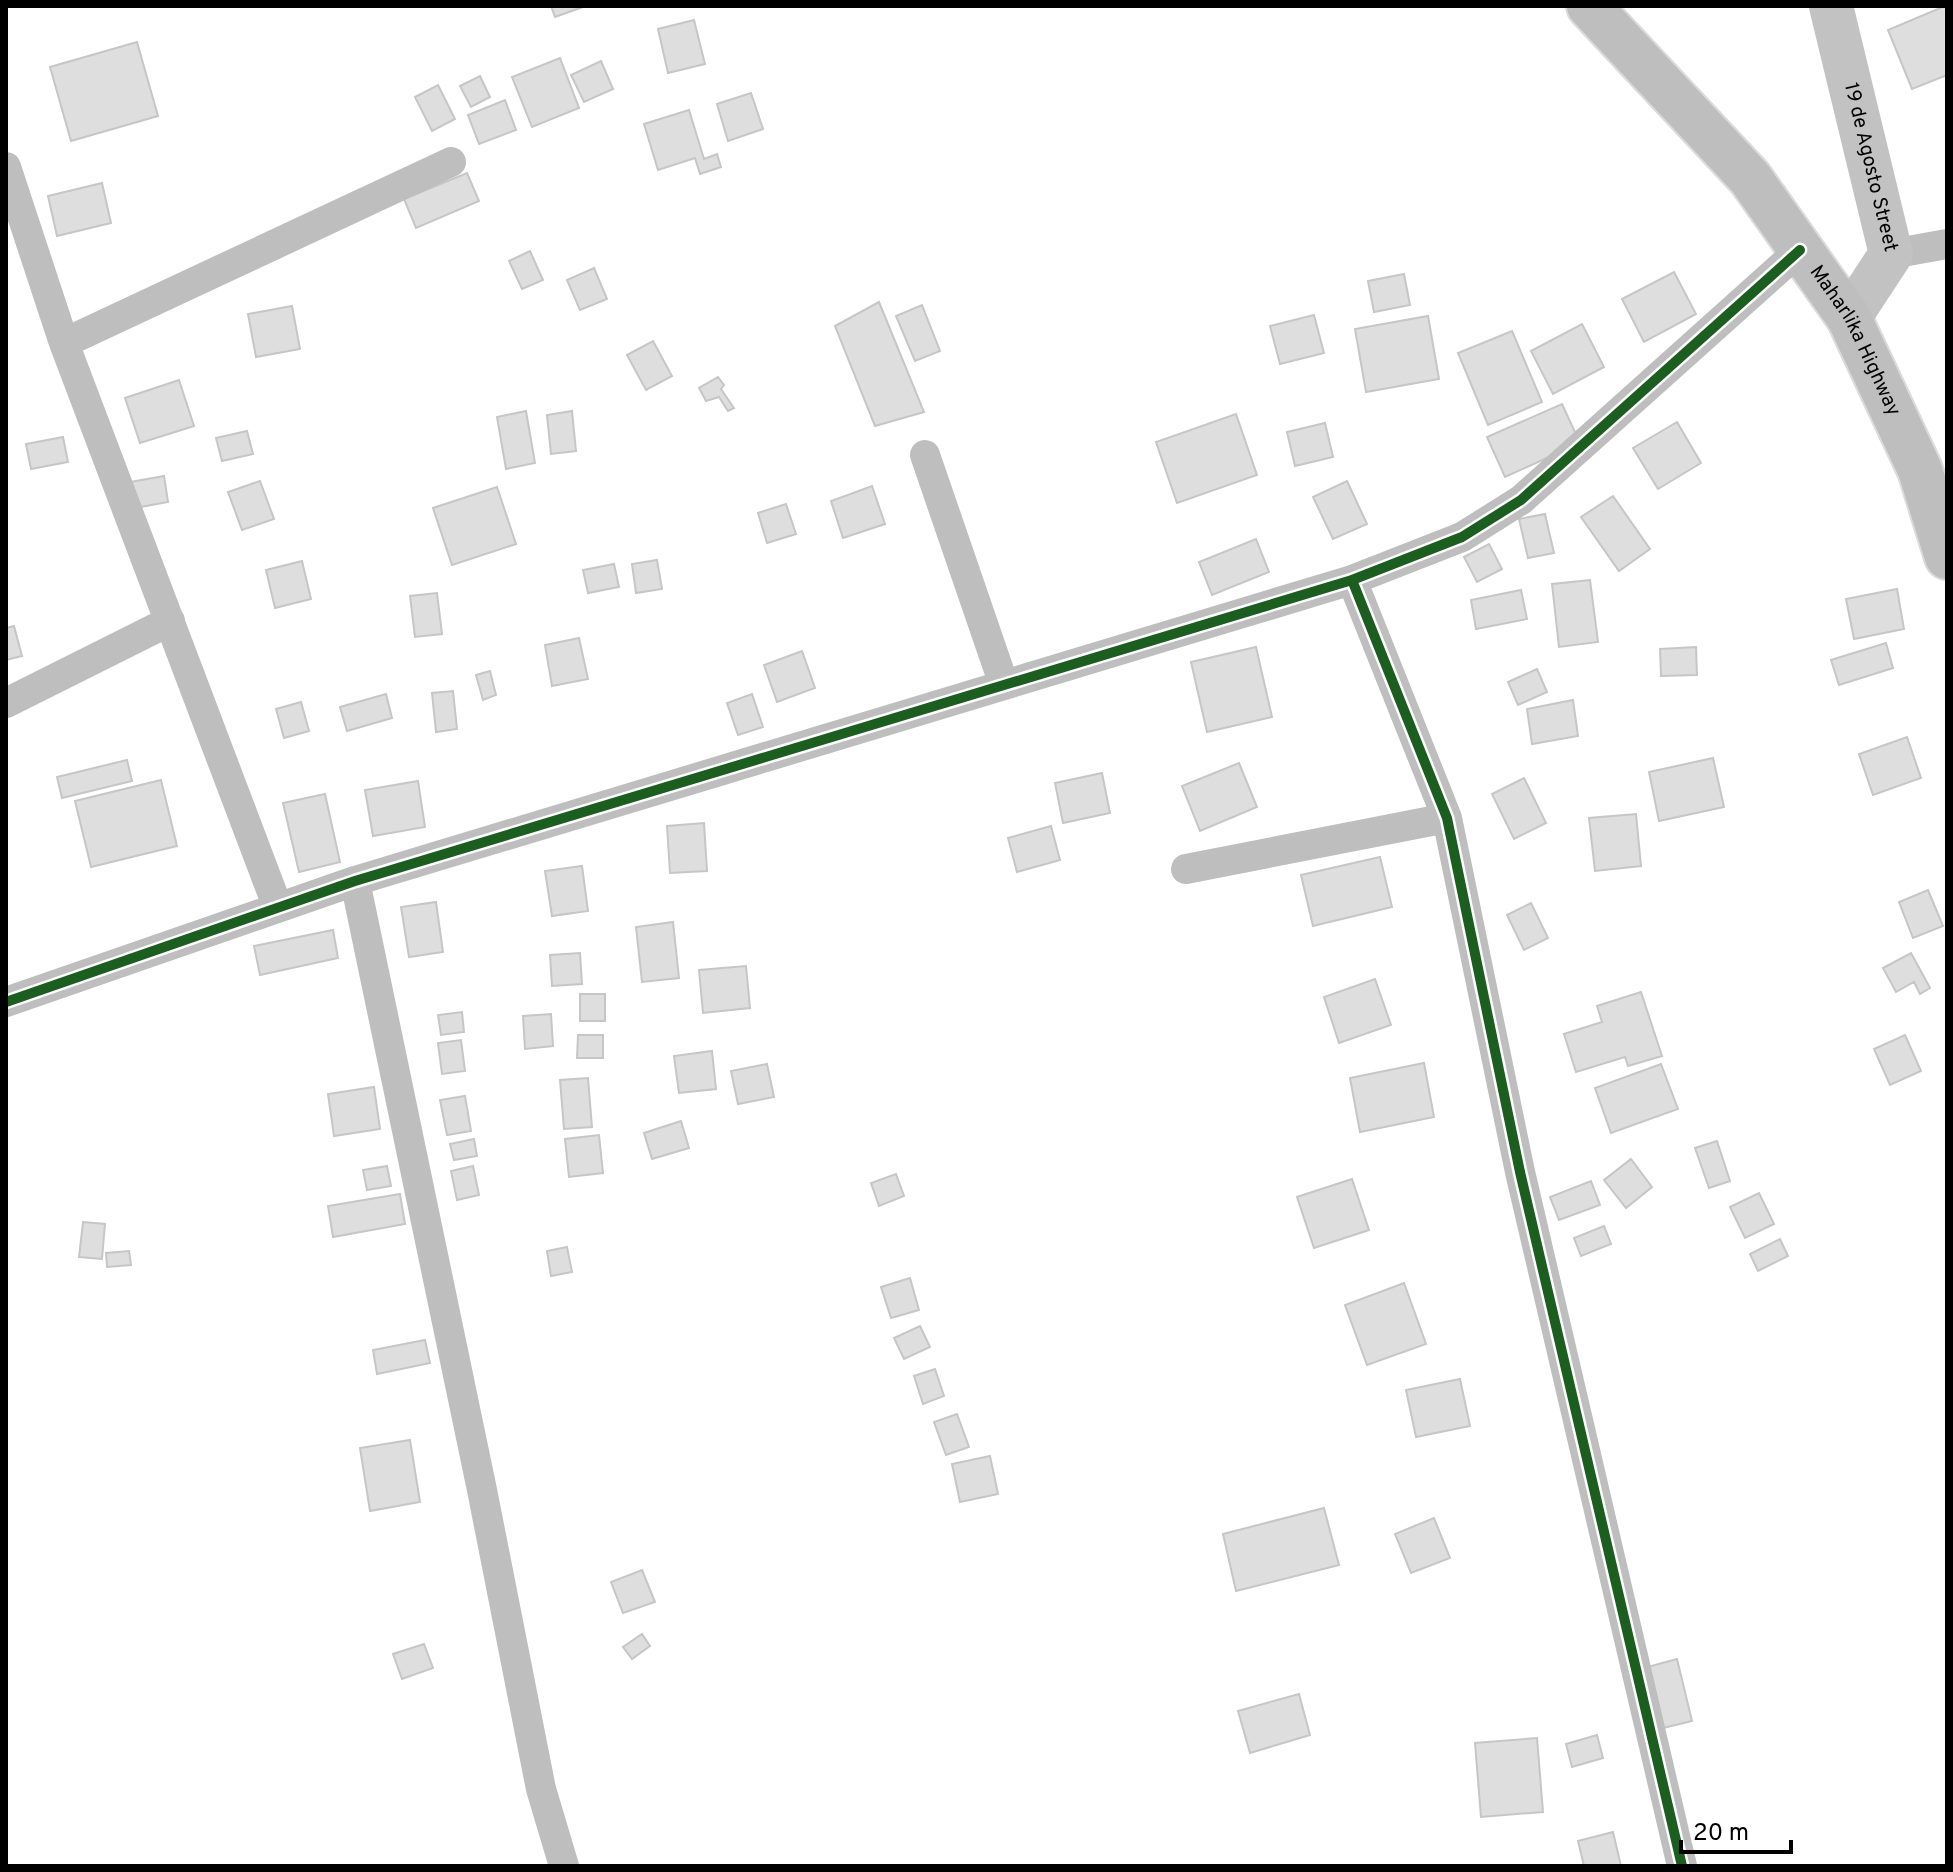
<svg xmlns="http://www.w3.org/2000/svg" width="1953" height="1872" font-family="Overpass,sans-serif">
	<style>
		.building { fill: #dedede; stroke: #c6c6c6; stroke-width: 2 }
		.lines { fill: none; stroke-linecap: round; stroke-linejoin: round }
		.highway-casing { stroke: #dbdbdb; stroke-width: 48 }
		.street { stroke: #bebebe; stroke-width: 30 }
		.secondary { stroke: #c2c2c2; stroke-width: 44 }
		.highway { stroke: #bebebe; stroke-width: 44 }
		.cycleway-casing { stroke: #fff; stroke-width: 15 }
		.cycleway { stroke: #1b5e20; stroke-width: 10 }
		.labels { text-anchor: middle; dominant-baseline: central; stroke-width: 6; stroke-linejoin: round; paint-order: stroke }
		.street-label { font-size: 20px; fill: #000; stroke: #fff }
	</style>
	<rect width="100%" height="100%" fill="#fff"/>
	<path class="building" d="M551,6h35l-31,11z
		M1945,6h2v69l-35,14 -24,-59z
		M694,20l11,44 -37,9 -10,-44z
		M137,42l21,74 -87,25 -21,-74z
		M560,58l19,50 -47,19 -20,-50z
		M601,61l12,28 -29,13 -13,-27z
		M480,76l10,21 -19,10 -11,-21z
		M438,85l17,34 -23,12 -17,-34z
		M751,93l12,36 -35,12 -11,-37z
		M505,100l11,30 -37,14 -11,-29z
		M689,110l15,49 13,-5 4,13 -21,7 -5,-16 -37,12 -14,-46z
		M467,173l12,28 -63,27 -12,-29z
		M102,183l9,40 -54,13 -9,-40z
		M530,251l13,29 -21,9 -13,-28z
		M594,268l13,31 -27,11 -13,-30z
		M1674,272l22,42 -52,28 -22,-43z
		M1404,274l6,31 -36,7 -6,-31z
		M879,302l45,110 -49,14 -40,-100z
		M922,305l18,46 -25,10 -19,-45z
		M292,306l8,43 -44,8 -8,-43z
		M1314,315l10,38 -44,11 -10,-38z
		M1428,316l11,63 -73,13 -11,-63z
		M1582,324l22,43 -51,27 -22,-43z
		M1512,331l30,71 -54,23 -30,-72z
		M653,341l19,35 -26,14 -19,-35z
		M718,377l6,8 -3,4 13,19 -6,3 -9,-14 -13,4 -7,-13z
		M179,380l15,46 -54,17 -15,-45z
		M1562,404l18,39 -75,34 -18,-40z
		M526,411l9,52 -29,6 -9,-52z
		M572,411l4,40 -25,3 -4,-39z
		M1236,414l21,61 -80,28 -21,-61z
		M1677,422l24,41 -43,26 -25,-41z
		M1325,423l8,34 -38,9 -8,-34z
		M247,431l6,23 -31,7 -6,-23z
		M63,437l5,25 -37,7 -5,-25z
		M164,476l4,26 -33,6 -5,-26z
		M260,481l14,38 -32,11 -14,-38z
		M1347,481l20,43 -34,15 -20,-42z
		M872,486l13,38 -42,14 -12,-37z
		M497,487l19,57 -64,21 -19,-57z
		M1613,496l37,53 -31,22 -38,-54z
		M786,504l10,30 -29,9 -9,-30z
		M1545,514l9,39 -26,5 -9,-39z
		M1256,539l13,33 -57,23 -13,-33z
		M1489,544l13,25 -25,13 -13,-25z
		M657,560l5,29 -26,4 -4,-29z
		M302,561l9,38 -36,9 -9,-38z
		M614,564l5,23 -31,6 -5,-23z
		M1590,580l8,62 -39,5 -7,-63z
		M1897,589l7,40 -50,10 -8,-40z
		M1521,590l6,29 -51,10 -5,-29z
		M437,593l5,41 -27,3 -5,-41z
		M14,626l8,30 -16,4v-32z
		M579,638l9,41 -36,7 -7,-41z
		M1886,643l7,25 -54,17 -8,-25z
		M1256,647l16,70 -65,15 -16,-70z
		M1696,647l1,28 -36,1 -1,-27z
		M802,651l13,37 -38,14 -13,-37z
		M1537,669l10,23 -29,13 -10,-23z
		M490,671l6,24 -13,5 -7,-25z
		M453,691l4,38 -21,3 -4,-39z
		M386,694l6,24 -45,13 -7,-24z
		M752,694l11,33 -25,8 -11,-32z
		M1573,700l5,36 -46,8 -5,-35z
		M301,702l8,29 -25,7 -8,-29z
		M1907,737l14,41 -48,17 -14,-41z
		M1713,758l11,49 -65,14 -10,-49z
		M127,760l5,21 -70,17 -5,-21z
		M1239,763l18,44 -57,24 -18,-45z
		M1102,773l8,40 -47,10 -8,-40z
		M1524,778l22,45 -32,16 -22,-45z
		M161,780l16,66 -86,21 -16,-66z
		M418,781l7,46 -52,9 -8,-46z
		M325,794l15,68 -41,10 -16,-69z
		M1636,814l5,52 -46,5 -6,-53z
		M704,823l3,48 -37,2 -3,-47z
		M1051,826l9,34 -43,12 -9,-34z
		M1380,857l12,50 -79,19 -12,-51z
		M582,866l6,45 -36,5 -7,-45z
		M1928,890l15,36 -30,12 -14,-36z
		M436,902l7,50 -34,5 -8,-50z
		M1531,903l17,35 -24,12 -17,-35z
		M673,922l6,56 -37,4 -6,-55z
		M333,930l5,28 -78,17 -6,-29z
		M580,953l2,31 -30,2 -2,-31z
		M1911,953l19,35 -10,6 -6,-12 -18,10 -13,-24z
		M746,966l4,42 -47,5 -4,-43z
		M1375,979l16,46 -52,18 -15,-46z
		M1641,992l21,64 -34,10 -3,-9 -49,15 -12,-38 38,-12 -5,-16z
		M580,994h25v27h-25z
		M462,1012l2,20 -23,3 -3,-20z
		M551,1014l2,32 -28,3 -2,-33z
		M578,1035h25v23h-26z
		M1905,1035l16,36 -31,14 -16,-36z
		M461,1040l4,31 -23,3 -4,-31z
		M712,1051l4,38 -37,4 -5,-37z
		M1424,1063l10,54 -74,15 -10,-54z
		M767,1064l7,33 -36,7 -7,-33z
		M1661,1064l17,45 -67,24 -16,-45z
		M588,1078l4,49 -28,2 -4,-49z
		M374,1087l6,42 -46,7 -6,-42z
		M465,1096l6,35 -24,4 -7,-35z
		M681,1121l8,27 -37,11 -8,-26z
		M599,1135l4,38 -34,4 -4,-38z
		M474,1139l3,17 -23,4 -4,-16z
		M1717,1141l13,40 -21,7 -14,-40z
		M1631,1159l21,28 -26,21 -22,-28z
		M387,1166l4,20 -24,4 -4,-20z
		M473,1166l6,29 -22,5 -6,-29z
		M896,1174l8,22 -25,10 -8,-23z
		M1352,1179l17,51 -55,18 -17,-51z
		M1591,1181l9,24 -41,15 -9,-23z
		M1759,1193l15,31 -29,14 -15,-31z
		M400,1194l5,30 -72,13 -5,-31z
		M83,1222l22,2 -3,35 -23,-2z
		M1604,1226l7,18 -30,12 -7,-18z
		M1780,1239l8,17 -30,15 -8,-17z
		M567,1247l5,25 -21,4 -4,-25z
		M129,1251l2,14 -24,2 -1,-14z
		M910,1278l9,32 -28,8 -10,-31z
		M1404,1283l22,61 -59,21 -22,-60z
		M920,1326l10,21 -26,12 -10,-21z
		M425,1340l5,23 -53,11 -4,-24z
		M935,1369l9,27 -21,8 -9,-28z
		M1460,1379l10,47 -54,11 -10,-47z
		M957,1414l12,33 -23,8 -12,-33z
		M410,1440l10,62 -50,9 -10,-63z
		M990,1456l8,38 -38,8 -8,-38z
		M1324,1508l15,57 -103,26 -13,-57z
		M1434,1518l16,40 -39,15 -16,-39z
		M642,1570l13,32 -32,11 -12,-31z
		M642,1634l8,12 -18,13 -9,-12z
		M424,1644l9,24 -31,11 -9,-25z
		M1677,1659l15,62 -33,8 -15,-61z
		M1299,1694l11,41 -60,18 -12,-42z
		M1597,1735l6,23 -31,9 -6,-23z
		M1537,1738l6,74 -62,5 -6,-74z
		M1613,1832l8,34h-37l-6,-25z"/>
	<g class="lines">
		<g class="highway-casing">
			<g id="highway">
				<path id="s2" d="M1589,6l161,172 99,140 71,152 27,87"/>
			</g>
		</g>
		<path class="street" d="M6,167l58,176 214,565
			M1891,254l56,-10
			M64,343l387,-181
			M925,455l79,230
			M1352,580l95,238 73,354 162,694
			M6,703l164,-82
			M1186,869l261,-51
			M355,881l127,609 59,299 23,77
			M6,1002l349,-121 997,-301 110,-43 59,-37 279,-250"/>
		<path class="secondary" id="s1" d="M1831,6l60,248 -42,64"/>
		<use href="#highway" class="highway"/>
		<g class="cycleway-casing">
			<path id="cycleway" d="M1352,580l95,238 73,354 162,694
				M6,1002l349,-121 997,-301 110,-43 59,-37 279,-250"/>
		</g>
		<use href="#cycleway" class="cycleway"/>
	</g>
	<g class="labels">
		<g class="street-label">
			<text stroke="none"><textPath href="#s1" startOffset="166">19 de Agosto Street</textPath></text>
			<text stroke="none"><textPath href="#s2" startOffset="430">Maharlika Highway</textPath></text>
		</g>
	</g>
	<rect width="1953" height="1872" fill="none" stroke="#000000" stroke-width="16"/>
	<path d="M1681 1840v12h110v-12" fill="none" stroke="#000000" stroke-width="4"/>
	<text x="1693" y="1840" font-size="24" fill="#000000" stroke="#ffffff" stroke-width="6" paint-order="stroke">20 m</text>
</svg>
